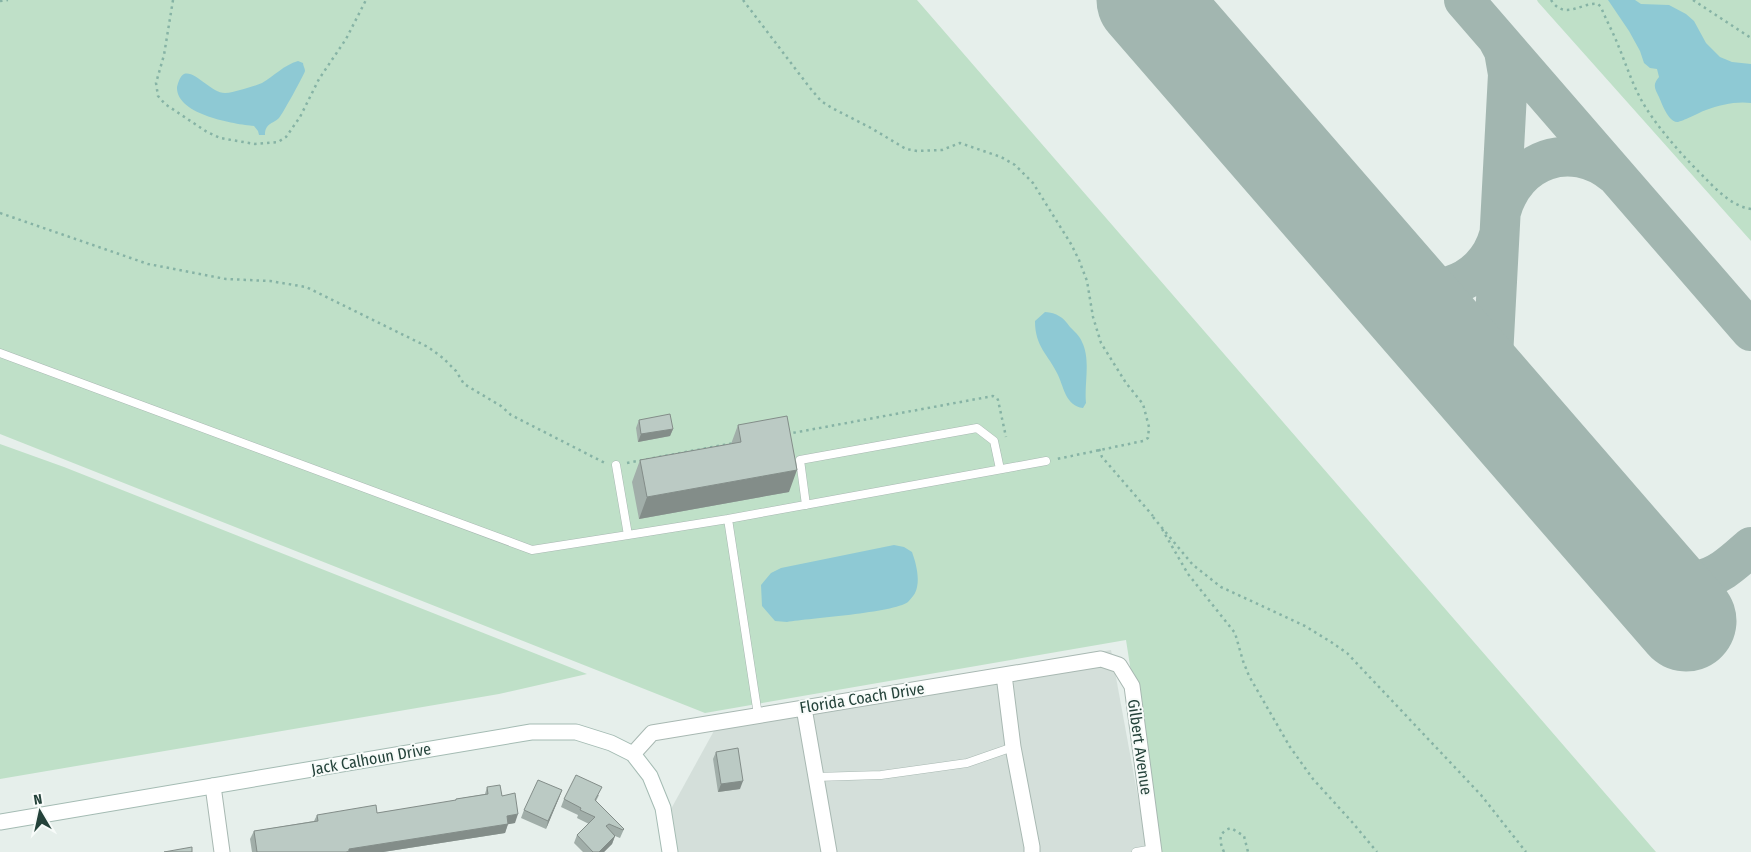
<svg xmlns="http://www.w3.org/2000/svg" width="1751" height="852" font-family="'Fira Sans Condensed',sans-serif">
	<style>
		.built { fill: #d4dfda }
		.green { fill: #bfe0c8 }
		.water { fill: #8ec9d4 }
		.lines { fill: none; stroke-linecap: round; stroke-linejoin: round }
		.taxiway { stroke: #a2b6b0; stroke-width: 40 }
		.runway { stroke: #a2b6b0; stroke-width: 101 }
		.lane-casing { stroke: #a8b8b2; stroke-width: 9 }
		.street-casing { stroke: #a8b8b2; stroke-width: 17 }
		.secondary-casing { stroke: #a4bbb3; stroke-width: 17 }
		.path { stroke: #86b3a5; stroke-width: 2.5; stroke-dasharray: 2.5 4; stroke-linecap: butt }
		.lane { stroke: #fff; stroke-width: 8 }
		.street { stroke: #fff; stroke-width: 15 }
		.secondary { stroke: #fff; stroke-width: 15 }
		.wall { fill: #a1aea9 }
		.shaded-wall { fill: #838d89 }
		.building { fill: #bbcac4; stroke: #838d89 }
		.labels { text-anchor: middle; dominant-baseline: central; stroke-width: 4; stroke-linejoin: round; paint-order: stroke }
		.street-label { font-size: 16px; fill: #24423a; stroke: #f7fbf9 }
	</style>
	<rect width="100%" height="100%" fill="#e6efeb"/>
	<path class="built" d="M1111,650l37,202h-470l-7,-43 50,-91z"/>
	<path class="green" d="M0,0h917l739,852h-497l-33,-212 -421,73 -705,-279z
		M1537,0h214v241l-213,-239z
		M0,444l64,23 523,207 -88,20 -499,85z"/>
	<path class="water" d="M1608,0h27l6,4 28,1 17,9 8,7 12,22 14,14 12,5 19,2v39c-15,-2 -31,2 -45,7 -6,2 -24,12 -29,12 -9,-1 -15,-18 -18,-25 -4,-8 -7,-12 0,-20l-2,-8 -7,-1 -6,-5 -4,-12 -11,-20z
		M298,61l5,2c0,3 2,5 2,8 -1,4 -23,44 -26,47 -6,6 -14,5 -14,17h-6l-1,-4 -4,-5c-19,-2 -78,-11 -77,-39 1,-4 3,-11 7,-13 11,-4 27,19 41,19 5,0 10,-2 15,-3 7,-2 15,-4 22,-7 12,-7 22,-18 36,-22z
		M1045,312c12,1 18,5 25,15 4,4 10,9 12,15 9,18 2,42 4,61l-3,5c-17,-2 -19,-20 -25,-33 -10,-21 -23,-28 -23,-54z
		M894,545l10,2 8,5c4,11 9,29 3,41 -1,2 -5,7 -7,9 -15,11 -98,16 -121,20l-12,-1 -13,-15 -1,-21 10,-12 10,-5z"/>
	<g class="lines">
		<path class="taxiway" d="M1464,0l287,331
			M1497,38l7,13 4,23 -16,302 8,24 59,70
			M1292,163l92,105c38,39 101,19 115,-33
			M1501,212c14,-53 70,-73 113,-38
			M1696,581c23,-4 38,-19 55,-34"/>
		<path class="runway" d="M1147,0l539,621"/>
		<g class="lane-casing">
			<path id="lane" d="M0,353l532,197 96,-15
				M616,465l12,70 100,-16 30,196
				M806,505l-6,-45 177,-32 17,13 6,28
				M728,519l318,-58
				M816,777l65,-2 86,-12 46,-16
				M1136,852l18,-3"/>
		</g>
		<g class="street-casing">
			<path id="street" d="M1004,675l9,72 19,100v5
				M804,708l25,144
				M633,754l19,-21 449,-74 18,6 13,21 22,166
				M213,786l9,66"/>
		</g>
		<g class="secondary-casing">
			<path id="secondary" d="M0,822l531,-90h45l35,11 22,11 17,22 13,32 7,44"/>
		</g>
		<path class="path" d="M173,0l-9,55 -8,28 2,13 7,8 42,28 13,6 35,6 23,-2 8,-5 14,-20 19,-38 27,-40 20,-39
			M743,0l67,88 11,13 11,7 39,20 35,21 11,2 25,-1 18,-7 41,14 14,8 18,18 38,61 8,16 8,21 6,36 8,26 25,40 17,21 6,23 -1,11 -5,3 -86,18
			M1551,0c14,21 30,2 47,4l3,3c5,13 12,25 17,38 10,24 17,48 32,69 15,22 33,42 52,61 14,14 29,31 49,34
			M1693,0l58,38
			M0,1l8,-1
			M0,213l148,51 78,15 44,2 36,6 122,60 15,11 13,13 8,13 37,22 10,9 94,48
			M787,434l206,-38 4,2 1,2 8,37
			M1099,449l3,8 51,59
			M627,463l107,-20
			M1153,517l40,48 28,22 84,39 26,16 16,11 134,142 45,57
			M1162,529l26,45 47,59 8,28 6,15 41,71 23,32 39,43 25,30
			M1224,852c-5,-11 -6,-20 7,-24l13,8 4,16"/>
		<use href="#lane" class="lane"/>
		<use href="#street" class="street"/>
		<use href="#secondary" class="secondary"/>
	</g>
	<path class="wall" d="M639,420l34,9 -3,7 -32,6 -2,-14z
		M738,425l51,67 -150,27 -7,-37 8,-22 91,-16z
		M716,752l24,37 -22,3 -5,-33z
		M487,787l15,9 13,27 -7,1 -3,9 -122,19h-131l-2,-13 4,-8 60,-10 3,-6 60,-2 78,-12 1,-2 29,-5z
		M562,790l-16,39 -25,-11 3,-8z
		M599,795l-3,6 28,28 -4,9 -5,-2 -3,8 -8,8h-21l-9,-9 3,-8 12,-11 -12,-6 1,-3 -17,-8 3,-8z"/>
	<path class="shaded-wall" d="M673,429l-3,7 -32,6 3,-8z
		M797,470l-8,22 -150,27 8,-22z
		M743,781l-3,8 -22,3 3,-8z
		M562,790l-3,8 -13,31 2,-8z
		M518,814l-3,9 -11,2 3,-9z
		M508,824l-3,9 -122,19h-37l3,-3z
		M615,836l-3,8 -8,8h-5z"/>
	<path class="building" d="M670,414l3,15 -32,5 -2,-14z
		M787,416l10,54 -150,27 -7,-37 101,-18 -3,-17z
		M738,748l5,33 -22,3 -5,-32z
		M576,775l26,12 -7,13 29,29 -1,1 -14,-6 -3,2 9,10 -16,16h-6l-16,-17 18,-18 -15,-7 1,-2 -17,-9z
		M538,780l24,10 -14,31 -24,-11z
		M500,785l2,11 13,-3 3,21 -11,2 1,8 -159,25v2l-3,1h-89l-3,-21 64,-10 -1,-6 59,-10 1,8 79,-13v-1l32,-5 -1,-7z
		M192,847v5h-28z"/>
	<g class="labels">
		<g class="street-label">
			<text transform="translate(862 698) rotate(-9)">Florida Coach Drive</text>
			<text transform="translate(1140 747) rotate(82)">Gilbert Avenue</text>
			<text transform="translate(371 759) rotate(-10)">Jack Calhoun Drive</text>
		</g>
	</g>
	<g transform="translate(40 812) rotate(351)" stroke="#f7fbf9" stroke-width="4" paint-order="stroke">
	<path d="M0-4L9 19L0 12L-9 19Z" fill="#24423a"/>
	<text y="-8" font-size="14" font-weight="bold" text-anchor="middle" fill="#24423a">N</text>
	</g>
</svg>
